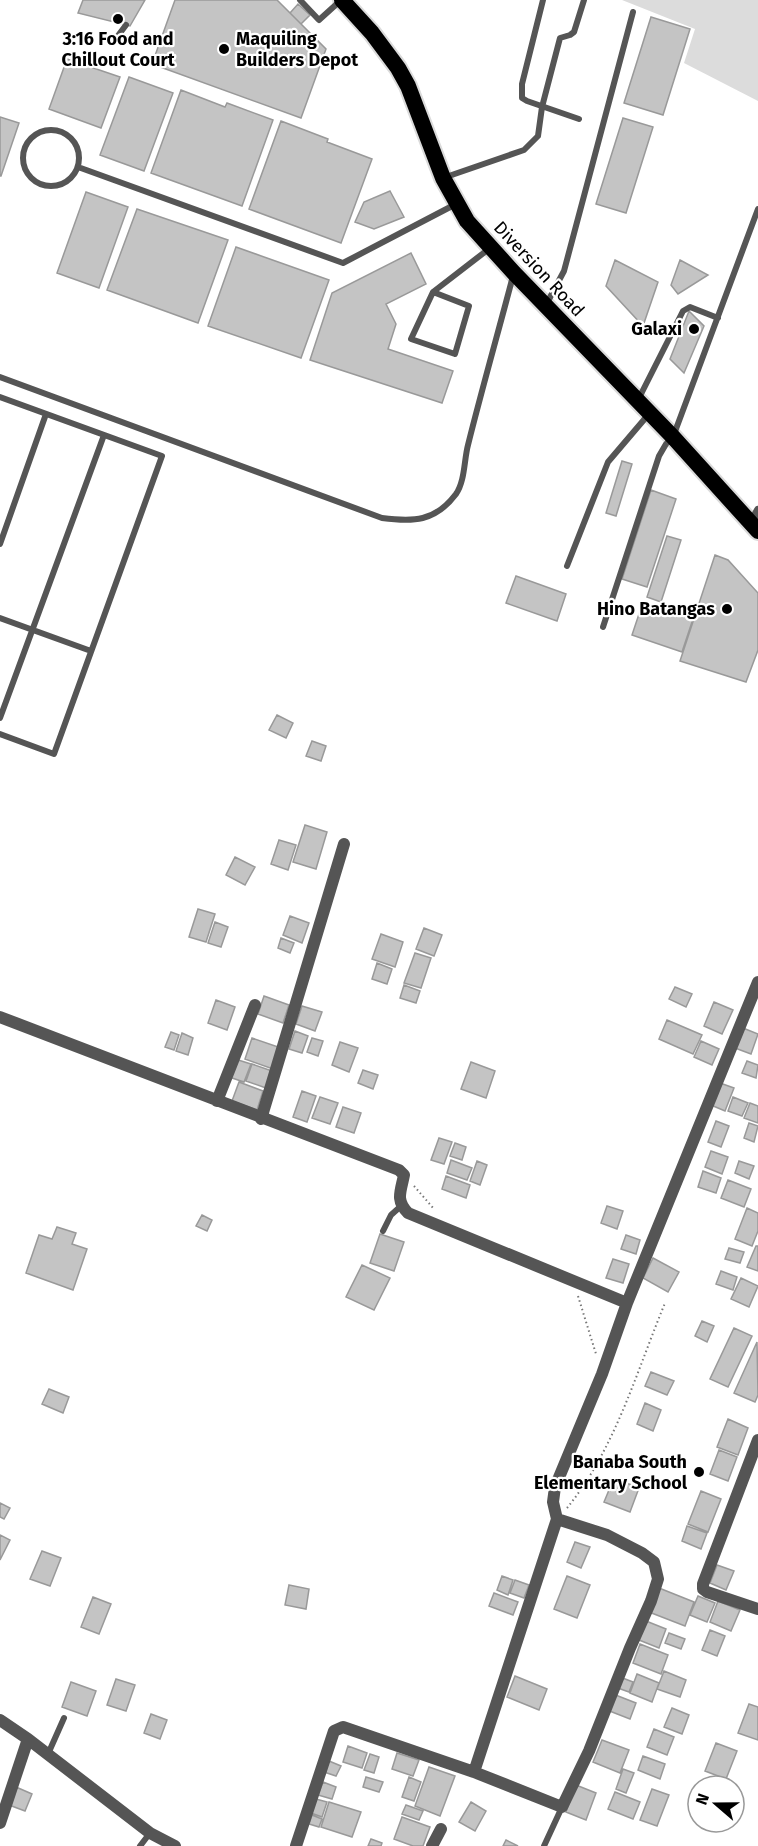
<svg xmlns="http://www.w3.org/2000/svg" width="758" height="1846" font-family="'Fira Sans',sans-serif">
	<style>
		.green { fill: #dcdcdc }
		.building { fill: #c4c4c4; stroke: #999; stroke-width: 1.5 }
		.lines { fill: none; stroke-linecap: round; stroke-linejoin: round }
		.trunk-casing { stroke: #dbdbdb; stroke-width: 20 }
		.path { stroke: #777; stroke-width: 2; stroke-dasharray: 1.5 3; stroke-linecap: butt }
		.service { stroke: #555; stroke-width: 6 }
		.pedestrian { stroke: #555; stroke-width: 8 }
		.minor { stroke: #555; stroke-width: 12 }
		.trunk { stroke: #000; stroke-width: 16 }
		.poi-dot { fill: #000; stroke: #fff; stroke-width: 2 }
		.labels { text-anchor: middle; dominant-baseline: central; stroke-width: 4.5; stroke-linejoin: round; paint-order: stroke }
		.poi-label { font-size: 18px; font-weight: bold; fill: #000; stroke: #fff; text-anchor: end }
		.street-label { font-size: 18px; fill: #000; stroke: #fff }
	</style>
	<rect width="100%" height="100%" fill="#fff"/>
	<path class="green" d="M622,0h136v101l-74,-38 11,-34z"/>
	<path class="building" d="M83,0h62l-15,26 -52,-13z
		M175,0h102l49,49 -25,69 -149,-54z
		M298,4l12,11 -9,9 -11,-11z
		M651,17l39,12 -27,86 -39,-12z
		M67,59l53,18 -19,51 -52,-19z
		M129,77l44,16 -29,78 -44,-16z
		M181,90l44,17 2,-4 46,17 -31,86 -91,-33z
		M0,117l19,6 -18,53h-1z
		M623,118l30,9 -27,86 -30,-9z
		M281,121l47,18 -1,3 45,17 -31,84 -92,-34z
		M390,191l14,26 -30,12 -19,-7 9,-20z
		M86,192l42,15 -29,81 -42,-15z
		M137,209l91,31 -30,83 -91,-33z
		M236,247l93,33 -28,78 -93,-32z
		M411,253l15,31 -40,20 10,20 -8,25 65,22 -11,32 -132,-43 22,-67z
		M615,260l43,22 -15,44 -37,-40z
		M680,260l28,15 -30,19 -7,-9z
		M689,311l15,15 -20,47 -14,-14z
		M622,461l10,3 -16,52 -10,-3z
		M651,490l25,9 -29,88 -25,-8z
		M667,536l14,4 -20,62 -14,-5z
		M715,555l13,5 30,33v57l-12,32 -66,-21z
		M516,576l50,18 -9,27 -51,-18z
		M643,602l50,17 -11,33 -50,-17z
		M277,715l16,8 -7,15 -17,-8z
		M312,741l14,5 -5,15 -15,-5z
		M305,825l22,7 -11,37 -23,-7z
		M279,840l17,5 -8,25 -17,-6z
		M235,857l20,10 -10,18 -19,-10z
		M198,909l17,5 -9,28 -17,-5z
		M290,916l19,7 -7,20 -19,-8z
		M215,922l13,5 -7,20 -13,-4z
		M424,928l18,7 -8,21 -18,-7z
		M381,934l22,8 -8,25 -23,-8z
		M281,938l13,5 -4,10 -12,-5z
		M415,953l16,5 -10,30 -17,-5z
		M377,963l15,6 -5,15 -15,-5z
		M404,985l16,6 -4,12 -16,-5z
		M675,987l17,7 -6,13 -17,-8z
		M264,996l25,9 -6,18 -25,-9z
		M216,1000l19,7 -8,23 -19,-7z
		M714,1002l19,8 -11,24 -18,-8z
		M302,1006l20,6 -7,19 -19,-7z
		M667,1020l35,15 -9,19 -34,-15z
		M743,1028l15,6 -7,20 -16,-6z
		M295,1031l13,5 -6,17 -13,-4z
		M171,1032l8,3 -5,15 -9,-3z
		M182,1033l11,5 -5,17 -12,-4z
		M252,1038l29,10 -8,21 -28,-10z
		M312,1038l11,3 -5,15 -11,-4z
		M701,1041l18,8 -7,16 -18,-8z
		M340,1042l18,6 -9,24 -17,-7z
		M235,1059l16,5 -7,18 -15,-5z
		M747,1061l11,4 -2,13 -14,-5z
		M471,1062l24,9 -9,27 -25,-9z
		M252,1064l20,7 -6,17 -20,-7z
		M363,1070l15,5 -5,14 -15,-6z
		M239,1082l24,9 -6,19 -25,-9z
		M720,1083l14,5 -9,23 -14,-6z
		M302,1091l14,5 -9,26 -14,-5z
		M320,1097l18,6 -8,21 -18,-6z
		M733,1097l15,6 -6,13 -14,-5z
		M750,1103l8,3v17l-14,-5z
		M343,1107l18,6 -7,20 -18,-6z
		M716,1121l13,5 -8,21 -13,-5z
		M749,1123l9,3 -4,16 -10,-4z
		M439,1138l13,4 -8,22 -13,-4z
		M455,1143l11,4 -4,13 -12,-4z
		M711,1151l17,6 -6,17 -17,-7z
		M451,1160l21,8 -5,12 -20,-7z
		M477,1161l10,4 -7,20 -10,-4z
		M739,1161l15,5 -5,13 -14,-6z
		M703,1171l18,7 -5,15 -18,-6z
		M446,1176l24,9 -4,13 -24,-9z
		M728,1180l23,9 -7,18 -23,-9z
		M607,1206l16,5 -6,18 -16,-6z
		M747,1208l11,5v18l-6,15 -17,-7z
		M202,1215l10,5 -5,11 -11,-5z
		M57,1227l19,6 -4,11 15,5 -14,41 -47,-17 13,-38 13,4z
		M380,1234l24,8 -10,29 -24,-8z
		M626,1235l14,5 -4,14 -15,-5z
		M756,1246h2v25l-11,-4z
		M729,1248l15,4 -4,11 -15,-4z
		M653,1258l26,14 -11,20 -25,-14z
		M613,1259l16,5 -6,19 -17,-5z
		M362,1265l28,13 -16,32 -28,-13z
		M721,1271l16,6 -4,13 -17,-6z
		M741,1278l17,8 -9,21 -18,-8z
		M702,1321l12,5 -7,16 -12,-6z
		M734,1328l18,8 -24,51 -18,-8z
		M757,1342l1,53 -3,7 -21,-9z
		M651,1372l23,9 -7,14 -22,-9z
		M49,1389l20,8 -6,16 -21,-9z
		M645,1403l16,7 -8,21 -16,-7z
		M728,1419l20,9 -10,27 -21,-8z
		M719,1450l18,7 -9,24 -18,-7z
		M614,1478l25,10 -9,24 -26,-10z
		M701,1491l20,8 -13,33 -20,-8z
		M0,1503l10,5 -6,11 -4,-2z
		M687,1526l20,7 -6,16 -19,-8z
		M0,1535l10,5 -10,20z
		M575,1542l15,5 -9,21 -14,-6z
		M42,1551l19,7 -11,28 -20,-7z
		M717,1565l17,6 -8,19 -16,-7z
		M502,1576l11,4 -5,15 -11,-5z
		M567,1576l23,9 -13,33 -23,-9z
		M515,1580l14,5 -5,13 -14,-5z
		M289,1585l20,4 -3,20 -21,-4z
		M659,1588l35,14 -9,24 -36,-14z
		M494,1593l24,9 -5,13 -24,-9z
		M698,1596l17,7 -8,19 -17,-7z
		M93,1597l18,7 -12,30 -18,-7z
		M718,1601l22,9 -9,21 -21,-9z
		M646,1621l20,8 -7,19 -20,-8z
		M710,1630l15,6 -8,20 -15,-6z
		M669,1633l16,6 -4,10 -16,-6z
		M640,1644l28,11 -7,19 -28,-11z
		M664,1671l22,9 -6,17 -23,-8z
		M637,1674l22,9 -7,19 -22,-9z
		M515,1676l32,13 -8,21 -32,-13z
		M620,1677l13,5 -4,10 -14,-5z
		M116,1679l19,6 -9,26 -19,-6z
		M71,1682l25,9 -9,25 -25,-9z
		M613,1694l23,9 -6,16 -23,-9z
		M749,1704l9,3v33l-20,-7z
		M672,1708l17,7 -7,19 -18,-7z
		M151,1714l16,6 -7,19 -16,-6z
		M654,1729l20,8 -7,18 -20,-8z
		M602,1740l27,10 -9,23 -27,-11z
		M716,1743l21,8 -11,28 -21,-8z
		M348,1746l19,7 -5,15 -19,-6z
		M397,1753l22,7 -6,16 -21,-7z
		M370,1754l9,3 -5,16 -10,-3z
		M643,1756l22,8 -5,15 -22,-9z
		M329,1761l12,5 -5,10 -12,-4z
		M429,1767l26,9 -15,40 -25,-10z
		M623,1769l11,4 -8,20 -10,-4z
		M366,1777l17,5 -4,10 -16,-5z
		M409,1777l12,5 -7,19 -12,-4z
		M323,1782l13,5 -4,12 -14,-4z
		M576,1785l20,8 -10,27 -20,-8z
		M16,1787l16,7 -7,17 -16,-6z
		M652,1789l17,6 -12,31 -17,-6z
		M615,1792l25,10 -7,17 -25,-10z
		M316,1799l11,3 -5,15 -11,-4z
		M329,1802l32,10 -9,25 -31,-10z
		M471,1802l15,9 -11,20 -16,-9z
		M406,1805l17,6 -4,9 -17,-6z
		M312,1815l10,4 -3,8 -10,-3z
		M402,1817l28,10 -7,19h-10l-19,-7z
		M371,1839l11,4 -1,3h-13z
		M506,1840l12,6h-15z"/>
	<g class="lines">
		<g class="trunk-casing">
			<path id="trunk" d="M342,0l30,33 26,35 10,18 35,92 24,43 47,52 159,164 85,94"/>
		</g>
		<path class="path" d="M414,1186l20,23
			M578,1296l18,58
			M567,1508c48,-59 69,-135 98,-205"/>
		<path class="service" d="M300,0l19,20 21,-19
			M543,0l-21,84v14l5,3 52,18
			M114,41l12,-16
			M23 158a28 28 0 1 1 56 0a28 28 0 1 1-56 0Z
			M78,167l265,96 113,-59
			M443,178l81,-28 14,-14 4,-29 18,-69 10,-3 4,-3 10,-32
			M433,292l36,14 -14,48 -44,-15 22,-47 57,-44
			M547,303l17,-32 69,-259
			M0,377l382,141c31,4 53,4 74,-24 9,-13 8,-34 12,-49 14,-56 30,-112 45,-169
			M0,397l162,59 -108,298 -54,-20
			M638,400l45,-89 7,-4 28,11
			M0,544l46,-130
			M567,566l41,-104 40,-47
			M0,618l91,33
			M603,627l56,-171 7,-12 7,-7 85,-228
			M0,718l104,-283
			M383,1231l8,-16 10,-9
			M48,1754l16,-36
			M140,1846l10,-13
			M544,1846l18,-39"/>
		<path class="pedestrian" d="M751,523l7,-13"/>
		<path class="minor" d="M0,1017l399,153 5,5c-3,16 -9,25 4,38l219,90
			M217,1101l38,-96
			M261,1119l83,-275
			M758,1440l-55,144v5l4,3 51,17
			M0,1720l28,19 122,94 25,13
			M474,1772l83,-253 -4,-17 2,-15 47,-113 25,-71 131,-321
			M0,1823l28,-84
			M296,1846l38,-115 9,-4 131,45 88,35 27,-56 41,-103 21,-47 7,-22 -4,-17 -12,-9 -35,-18 -50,-16
			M432,1846l9,-17"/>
		<use href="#trunk" class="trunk"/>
	</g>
	<g class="poi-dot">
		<circle cx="118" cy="19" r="6"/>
		<circle cx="224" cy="49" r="6"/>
		<circle cx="694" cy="329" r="6"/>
		<circle cx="727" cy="609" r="6"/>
		<circle cx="699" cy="1472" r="6"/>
	</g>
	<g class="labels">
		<g class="poi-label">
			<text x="118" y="39" text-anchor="middle">3:16 Food and<tspan x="118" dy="21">Chillout Court</tspan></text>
			<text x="236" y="39" text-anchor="start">Maquiling<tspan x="236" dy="21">Builders Depot</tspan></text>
			<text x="682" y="329">Galaxi</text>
			<text x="715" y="609">Hino Batangas</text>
			<text x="687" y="1462">Banaba South<tspan x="687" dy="21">Elementary School</tspan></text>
		</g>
		<g class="street-label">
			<text transform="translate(539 269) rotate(47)">Diversion Road</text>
		</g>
	</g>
	<g transform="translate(716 1804) rotate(290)"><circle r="28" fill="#ffffff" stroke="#999999" stroke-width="1.5"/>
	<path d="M0-4.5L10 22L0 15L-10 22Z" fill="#000000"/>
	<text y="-9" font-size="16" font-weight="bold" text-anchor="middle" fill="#000000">N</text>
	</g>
</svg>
